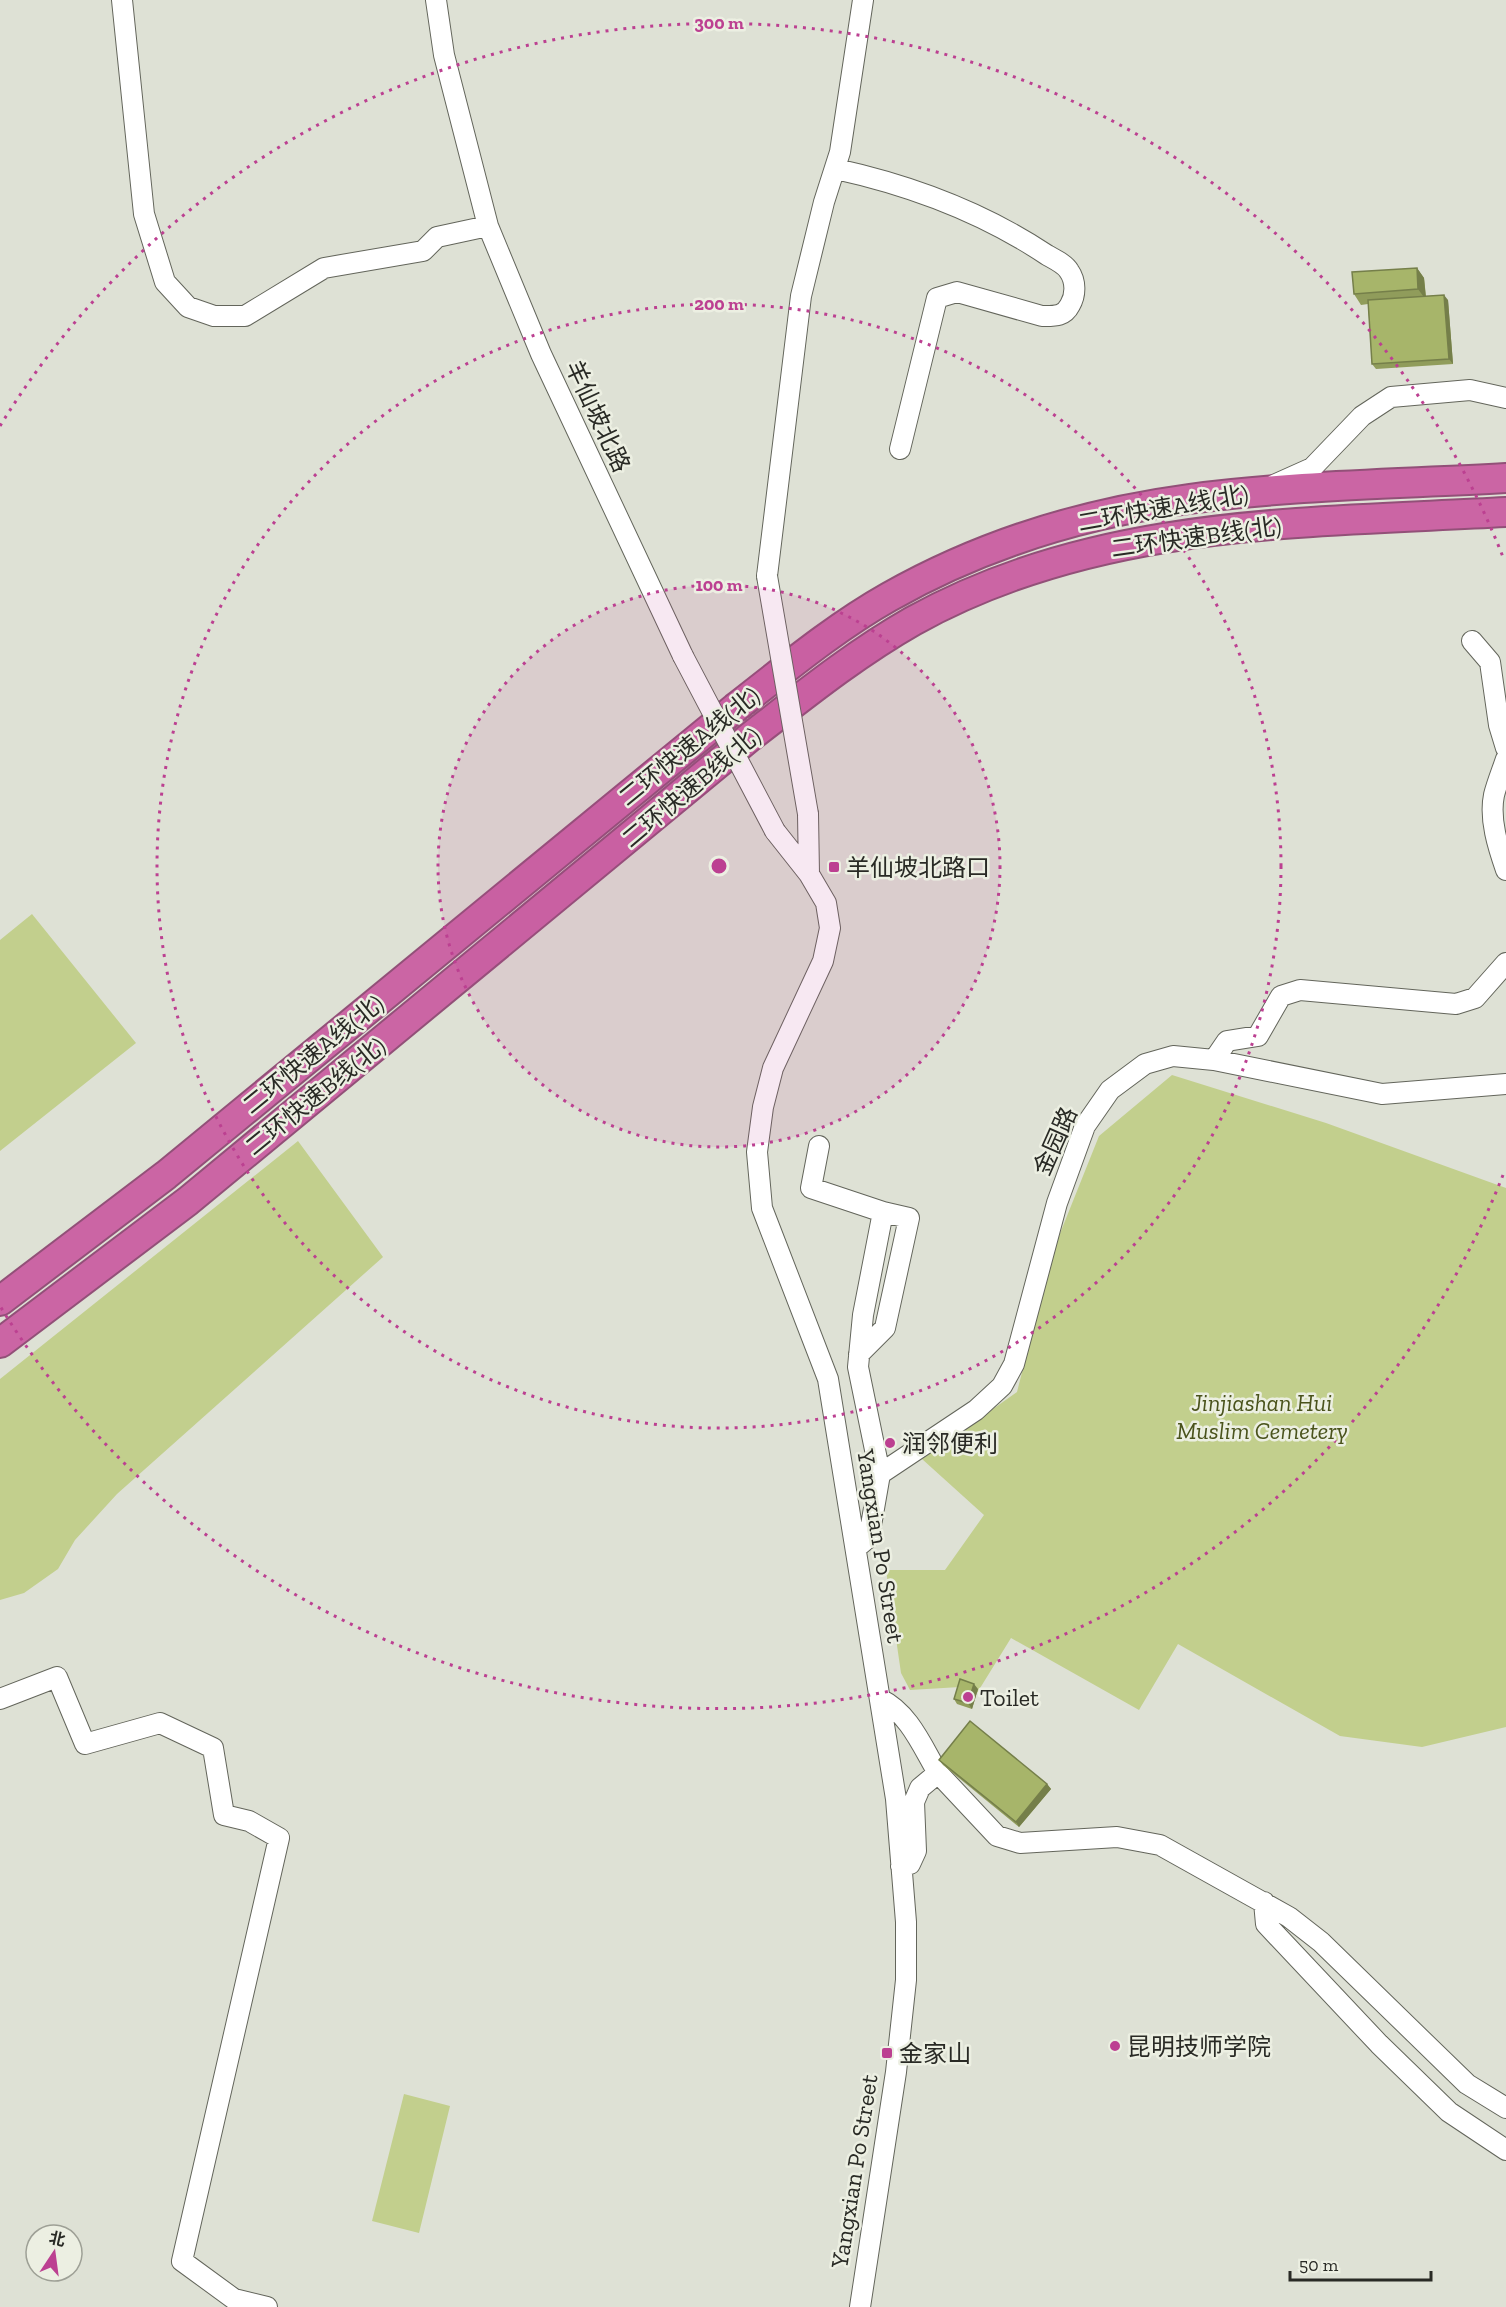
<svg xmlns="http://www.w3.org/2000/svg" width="1506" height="2307" font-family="'Zilla Slab','Noto Sans SC',serif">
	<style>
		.green { fill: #c2cf8d }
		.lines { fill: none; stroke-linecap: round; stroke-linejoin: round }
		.minor-casing { stroke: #63655b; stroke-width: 22 }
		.highway-casing { stroke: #925078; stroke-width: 32 }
		.minor { stroke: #fff; stroke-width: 20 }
		.highway { stroke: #cb65a4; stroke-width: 28 }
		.minor-bridge-casing { stroke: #63655b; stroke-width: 22; stroke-linecap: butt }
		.minor-bridge { stroke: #fff; stroke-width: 20 }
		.wall { fill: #909c5b }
		.shaded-wall { fill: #757f4a }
		.building { fill: #a7b56a; stroke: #757f4a; stroke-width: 1.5 }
		.ring { fill: none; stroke: #bc4091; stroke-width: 3; stroke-dasharray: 3 6 }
		.poi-dot { fill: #bc4091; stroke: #ecefe2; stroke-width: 2 }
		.labels { text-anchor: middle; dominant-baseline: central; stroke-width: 5; stroke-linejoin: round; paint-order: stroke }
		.street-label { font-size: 24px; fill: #292a25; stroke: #ecefe2 }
		.poi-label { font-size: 24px; fill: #292a25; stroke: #ecefe2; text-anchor: start }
		.park-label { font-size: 24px; font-style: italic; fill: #4a531c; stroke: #ecefe2 }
		.centre { fill: #bc4091; stroke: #ecefe2; stroke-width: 3 }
		.ring-label { font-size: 18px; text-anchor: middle; font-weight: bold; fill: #bc4091; stroke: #ecefe2; stroke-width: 5; stroke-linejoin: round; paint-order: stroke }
	</style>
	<rect width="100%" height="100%" fill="#dee1d5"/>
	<path class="green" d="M32,914l104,129 -136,108v-211z
		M1172,1075l154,48 180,65v539l-84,20 -82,-11 -162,-92 -39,66 -128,-72 -34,55 -17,-6 -50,3 -9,-17 -15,-103h59l39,-55 -62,-56 95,-67 36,-141 46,-115z
		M298,1141l85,116 -266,237 -42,46 -17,29 -34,24 -24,7v-221z
		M404,2094l46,12 -31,127 -47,-12z"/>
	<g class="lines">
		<g class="minor-casing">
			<path id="minor" d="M122,0l22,214 21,68 23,25 26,9h31l79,-48 99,-17 14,-14 51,-11
				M436,0l8,55 44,171 53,128 142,302
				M836,169c73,16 148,44 211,86 7,4 18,9 22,16 7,10 7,24 1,34 -6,12 -16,11 -28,11l-85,-24 -20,6 -37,151
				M1274,485l38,-17 50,-52 29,-19 79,-7 36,8
				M767,576l34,-280 23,-94 16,-50 23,-152
				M1472,641l18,21 9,63 7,23
				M1506,759c-4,12 -9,24 -12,36 -5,24 4,52 12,75
				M808,814l1,60
				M775,831l34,43 17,29 4,25 -7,33 -50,107 -10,39 -6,45 5,56 66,171 68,420 10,123v58l-10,92 -36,235
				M1214,1060l13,-19 31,-5 23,-40 19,-6 156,14 19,-6 31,-35
				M819,1146l-8,42 72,24 -20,103 -5,52 22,107
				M859,1354l26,-26 24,-110 -26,-6
				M856,1548l13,-11 11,-63 96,-64 26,-24 12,-22 43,-161 28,-77 25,-36 35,-26 28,-8 41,4 168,34 124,-10
				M0,1699l57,-22 28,67 75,-21 53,25 11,67 25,6 30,17 -97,423 52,38 33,8
				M880,1699c29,14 42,47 58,74
				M901,1866l9,-2 6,-13 -2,-49 6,-14 18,-15 59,63 23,7 97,-6 43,8 129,72 32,25 146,142 39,24
				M1264,1902l2,22 113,120 70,68 57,38"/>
		</g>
		<g class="highway-casing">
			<path id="highway" d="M0,1301l166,-126 569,-467c49,-38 99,-80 154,-111 92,-52 196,-84 300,-98 105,-14 212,-15 317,-21
				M0,1343l188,-142 562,-464c53,-41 105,-83 163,-116 183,-102 391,-98 593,-109"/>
		</g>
		<use href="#minor" class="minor"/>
		<use href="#highway" class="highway"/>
		<g class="minor-bridge-casing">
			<path id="minor-bridge" d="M767,576l41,238
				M683,656l92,175"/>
		</g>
		<use href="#minor-bridge" class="minor-bridge"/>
	</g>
	<path class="wall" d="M1417,268l7,10 2,18 22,4 5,64 -77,5 -4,-5 -4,-60 -7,1 -7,-11z
		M978,1689l-6,20 -15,-5 -3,-5z
		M939,1760l108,24 4,5 -32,38 -76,-62z"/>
	<path class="shaded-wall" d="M1417,268l7,10 2,22 -8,-11z
		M1444,295l4,5 5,64 -4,-5z
		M974,1684l4,5 -6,20 -4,-6z
		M1047,1784l4,5 -32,38 -3,-5z"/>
	<path class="building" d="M1417,268l1,21 -64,5 -2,-22z
		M1444,295l5,64 -77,5 -4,-64z
		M960,1679l14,5 -6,19 -14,-4z
		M970,1721l77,63 -31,38 -77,-62z"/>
	<circle cx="719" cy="866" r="281" fill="#bc4091" fill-opacity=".12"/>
	<g class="ring">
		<circle cx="719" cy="866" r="281"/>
		<circle cx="719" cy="866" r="562"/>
		<path d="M1503 1175A843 843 0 0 1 0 1306M0 426A843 843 0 0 1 1503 557"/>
	</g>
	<g class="poi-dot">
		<rect x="828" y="861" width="12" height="12" rx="3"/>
		<circle cx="890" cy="1443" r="6"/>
		<circle cx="968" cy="1697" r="6"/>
		<circle cx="1115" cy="2046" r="6"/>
		<rect x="881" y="2047" width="12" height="12" rx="3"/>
	</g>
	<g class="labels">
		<g class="street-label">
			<text transform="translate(598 416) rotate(65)">羊仙坡北路</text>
			<text transform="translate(1163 508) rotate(-10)">二环快速A线(北)</text>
			<text transform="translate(1196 537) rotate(-8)">二环快速B线(北)</text>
			<text transform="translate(689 746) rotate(-39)">二环快速A线(北)</text>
			<text transform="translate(691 787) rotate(-40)">二环快速B线(北)</text>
			<text transform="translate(313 1054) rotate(-39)">二环快速A线(北)</text>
			<text transform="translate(315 1096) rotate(-39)">二环快速B线(北)</text>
			<text transform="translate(1055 1141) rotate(-66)">金园路</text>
			<text transform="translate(881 1546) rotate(81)">Yangxian Po Street</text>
			<text transform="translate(854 2171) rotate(-81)">Yangxian Po Street</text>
		</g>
		<g class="poi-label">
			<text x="846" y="867">羊仙坡北路口</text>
			<text x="902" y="1443">润邻便利</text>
			<text x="980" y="1697">Toilet</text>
			<text x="1127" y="2046">昆明技师学院</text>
			<text x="899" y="2053">金家山</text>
		</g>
		<g class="park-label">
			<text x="1262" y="1402">Jinjiashan Hui<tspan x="1262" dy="28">Muslim Cemetery</tspan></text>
		</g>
	</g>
	<circle cx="719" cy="866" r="9" class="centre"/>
	<g class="ring-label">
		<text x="719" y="29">300 m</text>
		<text x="719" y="310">200 m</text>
		<text x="719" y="591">100 m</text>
	</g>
	<g transform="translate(54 2253) rotate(13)"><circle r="28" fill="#ecefe2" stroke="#9ea096" stroke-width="1.5"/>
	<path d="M0-4.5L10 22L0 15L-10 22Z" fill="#bc4091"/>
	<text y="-9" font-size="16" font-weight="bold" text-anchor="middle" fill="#292a25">北</text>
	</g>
	<path d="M1290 2271v9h141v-9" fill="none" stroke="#292a25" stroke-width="3"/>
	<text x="1299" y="2271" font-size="18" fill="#292a25" stroke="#ecefe2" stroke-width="4.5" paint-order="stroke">50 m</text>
</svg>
